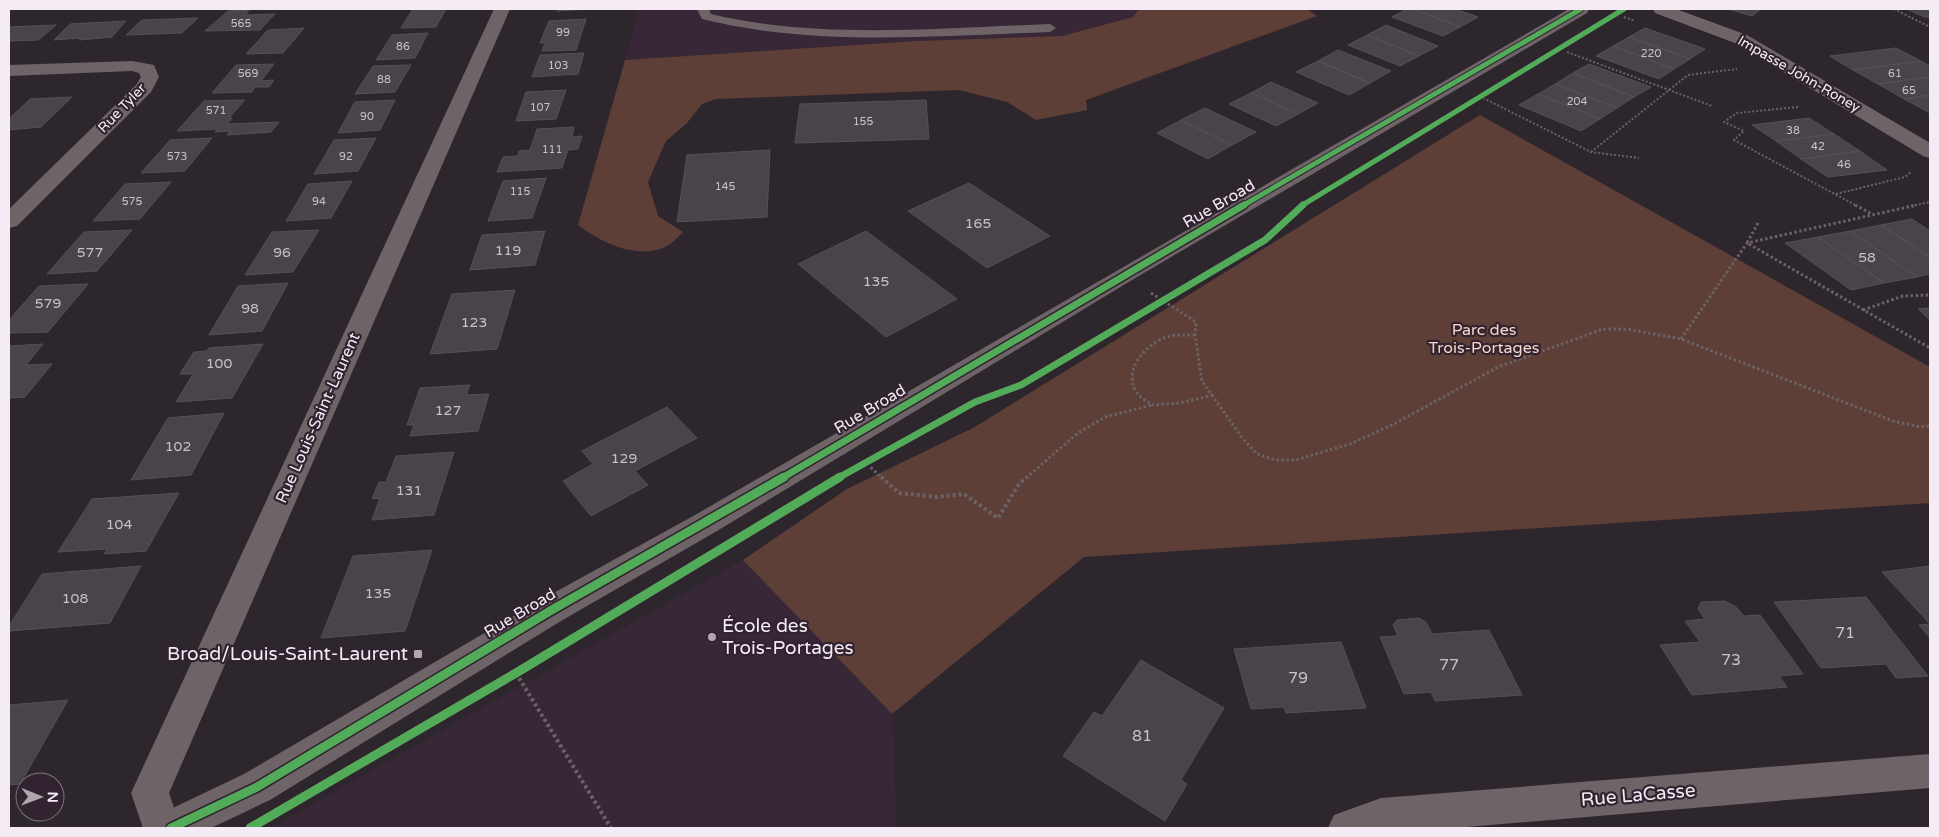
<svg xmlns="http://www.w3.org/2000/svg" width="1939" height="837" font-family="'Varela Round',sans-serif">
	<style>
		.built { fill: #382737 }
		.green { fill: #5e3f38 }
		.building { fill: #48444a; stroke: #545057 }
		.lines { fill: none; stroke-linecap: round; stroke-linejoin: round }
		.path-far2 { stroke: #6a6265; stroke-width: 2; stroke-dasharray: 2 2; stroke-linecap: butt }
		.path-far1 { stroke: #6a6265; stroke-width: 3; stroke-dasharray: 2.5 2.5; stroke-linecap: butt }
		.path { stroke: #6a6265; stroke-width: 4; stroke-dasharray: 3 3; stroke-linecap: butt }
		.service { fill: #6e6467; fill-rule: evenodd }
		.minor { fill: #6e6467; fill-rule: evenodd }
		.tertiary { fill: #6e6467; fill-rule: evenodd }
		.cycleway-far2-casing { stroke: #31232f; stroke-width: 7 }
		.cycleway-far1-casing { stroke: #31232f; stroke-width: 10 }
		.cycleway-casing { stroke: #31232f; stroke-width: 12 }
		.cycleway-far2 { stroke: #51ab58; stroke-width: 5 }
		.cycleway-far1 { stroke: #51ab58; stroke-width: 7 }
		.cycleway { stroke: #51ab58; stroke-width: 9 }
		.poi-dot { fill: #afa6ae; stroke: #31232f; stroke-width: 2 }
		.labels { text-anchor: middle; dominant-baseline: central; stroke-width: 4.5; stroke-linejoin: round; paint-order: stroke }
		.far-number-label { font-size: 11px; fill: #cac1ca }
		.far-street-label { font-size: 14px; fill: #f5ebf4; stroke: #31232f }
		.number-label { font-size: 14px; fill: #cac1ca }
		.street-label { font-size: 16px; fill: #f5ebf4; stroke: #31232f }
		.park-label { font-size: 16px; fill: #f9d4c9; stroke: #31232f }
		.near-number-label { font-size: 16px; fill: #cac1ca }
		.near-poi-label { font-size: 19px; fill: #f5ebf4; stroke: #31232f; text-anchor: start }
		.near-street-label { font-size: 19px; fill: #f5ebf4; stroke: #31232f }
	</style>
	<rect width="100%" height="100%" fill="#2e262d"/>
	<path class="built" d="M638,9h501l-6,8 -71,19 -145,5 -292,19z
		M743,560l149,154 5,114h-627z"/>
	<path class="green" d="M1139,9h168l10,7 -231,84 1,10 -51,10 -29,-18 -48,-12 -243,9 -14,5 -15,19 -21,18 -18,41 10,34 25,16c-5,5 -11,12 -18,15 -28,13 -65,-5 -87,-22l47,-165 292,-19 145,-5 71,-19z
		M1480,115l450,252v136l-846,54 -192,157 -149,-154 104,-71 126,-61z"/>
	<path class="building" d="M413,9h33l-10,18 -35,1z
		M558,9h32l-33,2z
		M1407,9h6l47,18 -17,9 -51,-19z
		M1413,9h42l23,8 -18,10z
		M1729,9h32l-9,7z
		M1907,9h23v8h-6z
		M249,10l-4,5 30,-1 -15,16 -55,1 23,-20z
		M198,18l-16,15 -56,2 16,-15z
		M586,19l-10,31 -34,1 3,-8h-5l9,-22z
		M126,21l-14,16 -33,3 2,-2 -27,2 16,-16z
		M56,25l-18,15 -29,1v-14z
		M1386,25l52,21 -19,10 -52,-21z
		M304,28l-21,25 -37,1 22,-24z
		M1645,28l60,21 -15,10 -61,-22z
		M428,33l-13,25 -39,2 16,-25z
		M1367,35l52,21 -19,10 -52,-21z
		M1629,37l61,22 -16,10 -61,-23z
		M1613,46l61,23 -15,10 -63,-23z
		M1896,48l25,13 -68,9 -23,-14z
		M1338,50l53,21 -21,12 -52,-22z
		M584,53l-6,21 -46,3 8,-22z
		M1318,61l52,22 -21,12 -53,-23z
		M1921,61l9,5v11l-52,7 -25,-14z
		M274,64l-13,17 13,-1 -5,7h-14l-3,5 -40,1 24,-28z
		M1589,64l62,23 -17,10 -61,-24z
		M411,65l-16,27 -40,2 18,-28z
		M1573,73l61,24 -17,11 -62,-24z
		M1930,77v18l-26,4 -26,-15z
		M1271,82l47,21 -20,11 -47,-21z
		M1555,84l62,24 -17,11 -62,-25z
		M566,90l-10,29 -40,2 10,-29z
		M1251,93l47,21 -22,12 -47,-22z
		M1538,94l62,25 -19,12 -62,-26z
		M1930,95v18l-26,-14z
		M72,97l-31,30 -32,3v-11l21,-20z
		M245,100l-16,18h3l-5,6 52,-2 -8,10 -44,3 3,-4 -15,1 2,-3 -40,2 27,-30z
		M395,100l-15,30 -42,3 17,-31z
		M926,100l3,39 -134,4 5,-39z
		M1205,108l51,24 -24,13 -51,-25z
		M1809,118l25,16 -58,7 -24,-16z
		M1181,120l51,25 -24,14 -51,-26z
		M574,127l-2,10 10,-1 -4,13 -10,1 -6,18 -65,4 6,-15 15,-1 1,-5 11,-1 7,-21z
		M1834,134l26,17 -59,8 -25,-18z
		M212,138l-27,33 -44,2 29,-33z
		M376,138l-18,33 -44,3 20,-34z
		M770,150l-3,67 -90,5 10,-67z
		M1860,151l27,19 -59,7 -27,-18z
		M546,178l-14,40 -44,3 15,-40z
		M352,181l-21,37 -45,3 22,-37z
		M171,182l-31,37 -47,2 32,-37z
		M969,183l81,53 -63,32 -79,-57z
		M1912,219l18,12v26l-49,-32z
		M1881,225l49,32v17l-13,3 -67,-46z
		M132,230l-35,41 -50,3 37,-42z
		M319,230l-26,42 -48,3 27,-43z
		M545,231l-10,34 -65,5 12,-35z
		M866,231l91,68 -71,38 -88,-73z
		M1850,231l67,46 -33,6 -66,-46z
		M1818,237l66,46 -33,7 -66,-47z
		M288,283l-26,48 -53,4 29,-49z
		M88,284l-40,48 -39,1v-13l30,-34z
		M515,290l-18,59 -67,5 22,-60z
		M1930,308v12l-12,-11z
		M43,344l-17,21 26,-1 -27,33 -16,1v-52z
		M263,344l-31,54 -56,4 17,-28h-13l14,-22 13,-1 2,-3z
		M470,385l-4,10 23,-1 -11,37 -68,5 4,-11h-7l13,-37z
		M667,407l30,31 -62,33 13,14 -57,31 -28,-35 30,-17 -11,-13z
		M224,413l-33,62 -60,5 37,-62z
		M454,452l-20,63 -62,5 8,-22 -8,1 7,-17h7l10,-26z
		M179,493l-33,58 -42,3 3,-5 -49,3 34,-53z
		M432,550l-27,81 -84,7 32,-82z
		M141,566l-31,57 -101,8v-5l33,-52z
		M1930,566v58l-48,-52z
		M1866,597l62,79 -32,2 -10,-14 -65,4 -47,-66z
		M1725,601l11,6 8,9 16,-1 43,59 -24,2 8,11 -95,8 -32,-50 40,-3 -15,-21 20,-2 -7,-10 3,-7z
		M1419,618l7,4 6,12 57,-4 33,65 -87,6 -4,-9 -27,2 -24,-57 18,-1 -5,-11 4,-5z
		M1930,624v14l-11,-13z
		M1341,642l25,66 -80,5 -2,-6 -33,2 -17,-60z
		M1141,660l83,48 -43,72 6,4 -22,37 -102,-65 31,-44 8,4z
		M68,700l-48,84 -11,1v-80z"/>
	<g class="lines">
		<path class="path-far2" d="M1894,9l36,18
			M1624,17l11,4
			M1567,52l145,54
			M1483,98l108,54 48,6
			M1798,107l-61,6 -13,9 20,9 -10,9 123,66
			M1591,152l97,-77 49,-6
			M1836,194l69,-17 6,-5
			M1911,206l19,-4"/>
		<path class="path-far1" d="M1855,205l17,9
			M1758,223l-11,20 183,105
			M1151,293l45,29 -1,13 7,46 41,58 14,15 18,6h21l54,-16 44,-20 104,-57 105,-38h24l54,10 212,82 27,6 10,-1
			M1863,310l40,-14 27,-1
			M1195,335c-11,0 -21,-1 -31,3 -20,8 -42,34 -27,55 3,5 10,8 15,12l28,-2 33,-8
			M1681,339l66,-96 170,-38
			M867,464l15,14
			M1026,478l52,-45 27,-16 47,-12"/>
		<path class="path" d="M881,477l18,16 38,4 27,-3 34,24 21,-34 8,-7
			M516,673l95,155"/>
		<path class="service" d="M697,9h12l2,5c107,26 229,14 339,10l6,4 -6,4c-116,4 -235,15 -348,-13z"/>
		<path class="minor" d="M494,9h16l-341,784 12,35h-38l-12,-35z
			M1653,9h23l71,26 183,108v15l-7,-2 -188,-113 -80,-30z
			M132,61l22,4 5,12 -8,15 -134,134 -8,2v-19l127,-124 5,-8 -2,-4 -7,-2 -123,5v-11z
			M1930,754v34l-475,40h-127l6,-13 47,-17z"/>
		<path class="tertiary" d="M1569,9h20l-2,4 -455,267 -415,251 -156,90 -291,179 -59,28h-59l6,-13 86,-41 295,-173 156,-86z"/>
		<g class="cycleway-far2-casing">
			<path id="cycleway-far2" d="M1242,206l339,-197
				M1301,206l323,-197"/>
		</g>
		<g class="cycleway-far1-casing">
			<path id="cycleway-far1" d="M782,478l462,-273
				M838,478l137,-76 46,-17 244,-145 38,-35"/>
		</g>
		<g class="cycleway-casing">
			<path id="cycleway" d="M171,828l86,-41 293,-176 234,-134
				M250,828l266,-155 324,-196"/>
		</g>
		<use href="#cycleway-far2" class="cycleway-far2"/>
		<use href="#cycleway-far1" class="cycleway-far1"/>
		<use href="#cycleway" class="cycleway"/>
	</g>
	<g class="poi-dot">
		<circle cx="712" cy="637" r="5"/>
		<rect x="413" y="649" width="10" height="10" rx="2.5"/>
	</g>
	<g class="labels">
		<g class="far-number-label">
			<text x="241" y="23">565</text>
			<text x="563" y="32">99</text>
			<text x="403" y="46">86</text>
			<text x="1651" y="53">220</text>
			<text x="558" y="65">103</text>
			<text x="248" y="73">569</text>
			<text x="1895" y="73">61</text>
			<text x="384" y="79">88</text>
			<text x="1909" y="90">65</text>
			<text x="1577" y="101">204</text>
			<text x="540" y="107">107</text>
			<text x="216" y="110">571</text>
			<text x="367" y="116">90</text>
			<text x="863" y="121">155</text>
			<text x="1793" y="130">38</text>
			<text x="1818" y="146">42</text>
			<text x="552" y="149">111</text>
			<text x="177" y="156">573</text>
			<text x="346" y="156">92</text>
			<text x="1844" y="164">46</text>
			<text x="725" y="186">145</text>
			<text x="520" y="191">115</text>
			<text x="132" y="201">575</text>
			<text x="319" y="201">94</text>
		</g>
		<g class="far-street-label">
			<text transform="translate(1799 74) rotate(30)">Impasse John-Roney</text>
			<text transform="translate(122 108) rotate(-46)">Rue Tyler</text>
		</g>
		<g class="number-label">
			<text x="978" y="223">165</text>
			<text x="508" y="250">119</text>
			<text x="90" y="252">577</text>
			<text x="282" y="252">96</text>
			<text x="1867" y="257">58</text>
			<text x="876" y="281">135</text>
			<text x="48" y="303">579</text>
			<text x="250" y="308">98</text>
			<text x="474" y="322">123</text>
			<text x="219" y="363">100</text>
			<text x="448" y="410">127</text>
			<text x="178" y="446">102</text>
			<text x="624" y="458">129</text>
			<text x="409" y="490">131</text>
			<text x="119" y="524">104</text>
			<text x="378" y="593">135</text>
			<text x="75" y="598">108</text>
		</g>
		<g class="street-label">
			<text transform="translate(1219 204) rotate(-30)">Rue Broad</text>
			<text transform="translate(870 409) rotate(-31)">Rue Broad</text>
			<text transform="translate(318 418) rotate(-66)">Rue Louis-Saint-Laurent</text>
			<text transform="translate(520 613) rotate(-31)">Rue Broad</text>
		</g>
		<g class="park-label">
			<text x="1484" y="330">Parc des<tspan x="1484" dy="18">Trois-Portages</tspan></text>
		</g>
		<g class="near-number-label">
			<text x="1845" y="633">71</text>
			<text x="1731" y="660">73</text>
			<text x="1449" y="665">77</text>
			<text x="1298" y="678">79</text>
			<text x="1142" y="736">81</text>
		</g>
		<g class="near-poi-label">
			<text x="722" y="626">École des<tspan x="722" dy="22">Trois-Portages</tspan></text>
			<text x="408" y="654" text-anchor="end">Broad/Louis-Saint-Laurent</text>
		</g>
		<g class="near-street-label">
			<text transform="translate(1638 795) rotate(-5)">Rue LaCasse</text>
		</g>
	</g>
	<rect width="1939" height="837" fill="none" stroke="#f5ebf4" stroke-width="20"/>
	<g transform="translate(40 797) rotate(91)"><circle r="24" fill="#31232f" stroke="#7f737e"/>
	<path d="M0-4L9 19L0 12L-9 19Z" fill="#afa6ae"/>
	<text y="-8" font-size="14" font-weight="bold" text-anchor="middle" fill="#f5ebf4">N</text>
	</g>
</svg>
